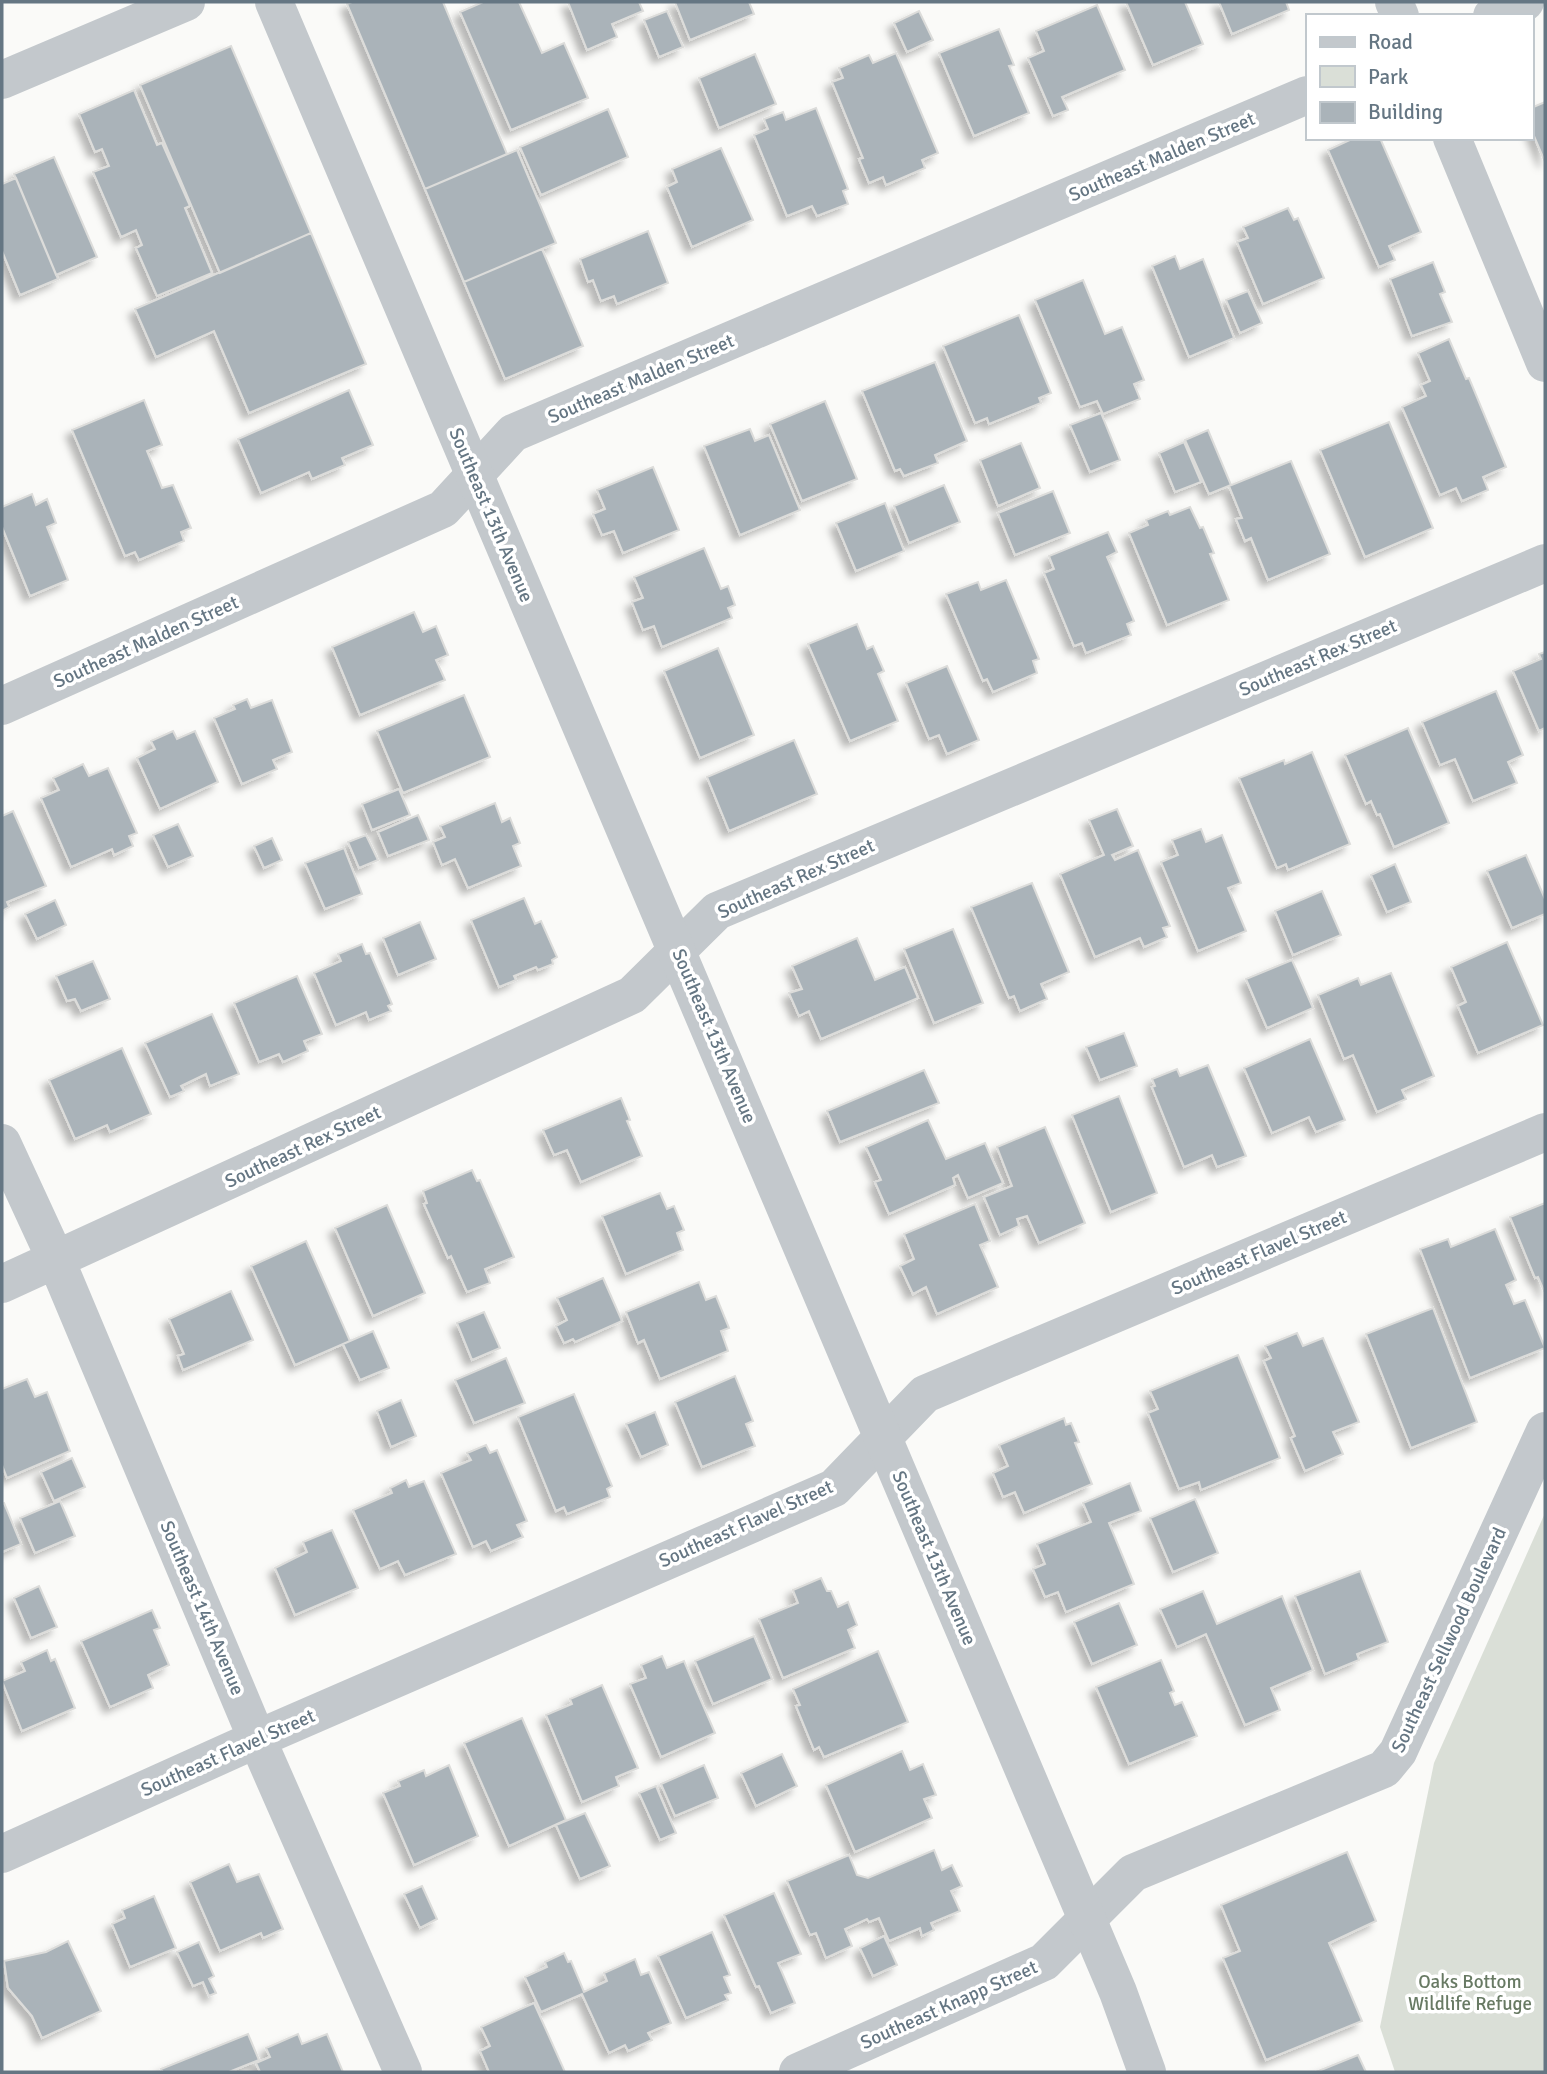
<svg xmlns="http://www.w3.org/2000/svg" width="1547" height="2074" font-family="Signika,sans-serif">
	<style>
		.green { fill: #dadfd7 }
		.building { fill: #aab3b9; stroke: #dcdcda; stroke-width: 2; filter: url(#shadow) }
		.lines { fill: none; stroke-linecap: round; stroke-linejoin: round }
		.minor { stroke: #c3c8cc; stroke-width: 38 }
		.tertiary { stroke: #c3c8cc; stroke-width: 38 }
		.labels { text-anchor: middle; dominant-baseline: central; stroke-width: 7; stroke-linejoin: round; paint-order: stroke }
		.street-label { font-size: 19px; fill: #657683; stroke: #fff }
		.park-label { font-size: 19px; fill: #687a64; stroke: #fff }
	</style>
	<defs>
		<filter id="shadow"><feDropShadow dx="-6" dy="6" stdDeviation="3.5" flood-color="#0004"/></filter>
	</defs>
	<rect width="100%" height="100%" fill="#fafaf8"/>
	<path class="green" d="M1545,1513v559h-150l-15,-45 54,-264z"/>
	<path class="building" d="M352,2h91l64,152 -82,35 -78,-185z
		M483,2h36l23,51 22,-10 24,55 -77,32 -51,-118z
		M568,2h71l4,9 -31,13 5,13 -30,13z
		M675,2h74l5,12 -64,26z
		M1126,2h59l18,42 -50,21z
		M1219,2h67l3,8 -57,24z
		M1097,5l28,65 -63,27 6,13 -15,6 -25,-58 16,-7 -8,-20z
		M667,11l16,36 -24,10 -15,-37z
		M919,11l14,29 -26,12 -13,-29z
		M999,29l15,36 -5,1 20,47 -55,23 -35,-83z
		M231,46l80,187 -91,40 -80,-188z
		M896,53l42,100 -16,7 3,8 -39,17 -3,-8 -14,6 -10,-24 4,-1 -31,-76 11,-4 -4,-10 30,-13 4,8z
		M755,54l21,50 -57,24 -20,-50z
		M134,90l23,55 5,-2 28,63 -5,2 27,65 -55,23 -21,-48 6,-3 -6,-15 -15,7 -28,-65 16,-6 -7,-17 -7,3 -16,-38z
		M1545,102v60l-14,-33v-21z
		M816,108l32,81 -5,2 5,13 -31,12 -5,-10 -25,10 -33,-81 14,-6 -4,-10 19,-7 3,8z
		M608,109l20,48 -87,38 -21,-48z
		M1354,138h26l41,94 -32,14 6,14 -16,7 -51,-117z
		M721,148l32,72 -61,27 -25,-60 10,-5 -5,-13z
		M517,150l39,93 -92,39 -39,-93z
		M54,157l43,100 -41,18 -42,-101z
		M16,178l42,101 -38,16 -18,-44v-67z
		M1288,208l6,12 4,-2 26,60 -61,26 -26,-62 11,-4 -5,-11z
		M648,231l20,52 -51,21 -3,-8 -13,5 -8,-21 -5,2 -8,-23z
		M311,233l55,131 -117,49 -35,-82 -58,26 -21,-48z
		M542,249l41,97 -78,33 -41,-97z
		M1175,256l5,13 23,-10 31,79 -45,19 -37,-91z
		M1433,262l12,30 -5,2 12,28 -40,14 -22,-57z
		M1083,280l22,54 17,-7 22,53 -10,4 6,15 -37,15 -6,-13 -17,6 -45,-107z
		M1248,291l14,32 -22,10 -14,-33z
		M1019,315l32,78 -12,5 2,5 -52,21 -2,-6 -12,5 -32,-77z
		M1449,339l17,40 3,-1 37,89 -23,10 5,13 -26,11 -6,-13 -16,7 -38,-88 24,-11 -5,-11 9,-4 -12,-28z
		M935,362l32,79 -32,14 3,8 -34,13 -4,-7 -5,2 -33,-80z
		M349,390l24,55 -31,13 3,7 -33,14 -3,-7 -48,21 -23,-54z
		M144,400l18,45 -15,6 15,37 11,-3 18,43 -10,4 3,9 -45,19 -4,-8 -10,4 -53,-126z
		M825,401l32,78 -55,22 -32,-77z
		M1101,413l19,47 -30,12 -20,-47z
		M1389,422l44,106 -68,29 -45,-107z
		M750,429l5,12 14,-6 31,75 -60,25 -36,-89z
		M1208,430l23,55 -22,9 -24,-54z
		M1184,442l17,40 -26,10 -16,-39z
		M1021,443l19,45 -42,18 -18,-46z
		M1291,461l39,93 -62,26 -17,-42 -6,3 -9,-22 6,-1 -13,-32z
		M653,467l26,63 -56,23 -9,-22 -12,4 -9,-21 12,-5 -8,-19z
		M944,485l16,37 -51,21 -15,-37z
		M1053,491l17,42 -55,22 -17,-42z
		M32,494l4,11 11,-6 9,24 -9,4 21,53 -38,16 -28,-69v-20z
		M885,503l19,48 -48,20 -20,-48z
		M1190,507l10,21 3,-1 11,26 -4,1 19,46 -62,25 -38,-92 19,-8 -2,-5 22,-9 2,4z
		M1108,532l9,20 -10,5 27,64 -7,3 4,11 -45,18 -4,-10 -8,3 -30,-73 10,-4 -5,-13z
		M704,548l17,41 7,-3 7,19 -7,3 4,10 -70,29 -8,-21 -11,4 -11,-28 11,-4 -9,-21z
		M1006,580l33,79 -6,2 4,12 -44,19 -6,-13 -4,2 -37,-87 32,-12 3,8z
		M414,612l9,20 13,-6 12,29 -12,5 9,20 -85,35 -28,-68z
		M857,624l10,25 6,-3 11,25 -6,3 20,47 -48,20 -42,-97z
		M718,648l36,87 -54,23 -36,-87z
		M1545,652v76l-6,3 -26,-60 28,-12 -2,-5z
		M947,666l32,74 -32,14 -8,-19 -10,4 -23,-56z
		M1496,691l27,64 -15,7 9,21 -44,18 -18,-42 -15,6 -18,-43z
		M464,695l26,62 -87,36 -26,-62z
		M247,699l4,9 21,-8 20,52 -19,8 4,9 -35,15 -28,-66 21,-9 -2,-4z
		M1408,728l41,95 -55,24 -14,-33 -3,1 -6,-14 -5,3 -21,-49z
		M173,731l4,8 18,-8 23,51 -58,27 -23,-51 18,-9 -4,-8z
		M794,740l23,54 -88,37 -22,-54z
		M1312,752l38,92 -62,26 -2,-6 -9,4 -38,-90 45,-18 1,4z
		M83,764l6,12 19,-8 29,65 -8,3 4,10 -19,9 -2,-6 -41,18 -30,-69 18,-8 -6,-12z
		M399,789l11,26 -38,15 -10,-26z
		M495,803l7,19 8,-4 10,25 -7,3 8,20 -53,22 -13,-29 -13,6 -9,-23 12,-5 -5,-11z
		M1117,809l16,37 -21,9 3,5 23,-10 32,76 -7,2 4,9 -23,10 -4,-9 -45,19 -35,-83 44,-19 -15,-35z
		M13,811l33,75 -39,16 2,5 -7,4v-95z
		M418,815l11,25 -41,16 -10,-24z
		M178,824l15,32 -25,11 -15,-32z
		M1201,829l5,13 16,-7 19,48 -13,5 18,43 -48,20 -37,-89 17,-7 -6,-15z
		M366,835l12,25 -19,8 -11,-26z
		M272,838l10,22 -18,8 -10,-22z
		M344,848l18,46 -37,15 -20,-46z
		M1526,855l19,44v15l-33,14 -25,-57z
		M1395,864l16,38 -24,10 -16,-37z
		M1032,883l37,89 -28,12 6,15 -27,12 -6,-15 -5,2 -38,-91z
		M1322,891l19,44 -48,20 -18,-44z
		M524,898l11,26 6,-3 16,36 -5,3 1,4 -15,6 -2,-3 -22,9 2,4 -17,7 -28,-67z
		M55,900l11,25 -29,14 -12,-25z
		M420,922l16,37 -38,16 -15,-37z
		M953,929l30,74 -49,20 -30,-74z
		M857,938l18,42 30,-13 13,31 -97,41 -12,-28 -10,5 -10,-23 13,-4 -10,-23z
		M1507,942l36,83 -65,28 -20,-47 8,-4 -15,-35z
		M362,944l4,10 4,-1 22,51 -4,2 3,5 -22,9 -3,-8 -30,13 -22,-52 27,-12 -3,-7z
		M1292,960l21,48 -46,20 -21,-49z
		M93,961l17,38 -29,12 -6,-12 -8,2 -11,-25z
		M1391,973l43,103 -32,14 4,9 -29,13 -24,-57 -9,4 -26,-64 40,-17 3,7z
		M297,976l25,58 -18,7 4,10 -25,11 -4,-8 -20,8 -25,-59z
		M212,1014l27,60 -29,12 -4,-12 -25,12 3,5 -14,6 -25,-54z
		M1124,1033l13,33 -37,14 -14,-33z
		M1310,1039l35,81 -29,12 -7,-15 -37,16 -28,-65z
		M122,1048l29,66 -41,18 -3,-7 -32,14 -26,-59z
		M1208,1065l38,91 -29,11 -5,-12 -28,12 -32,-80 3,-1 -3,-7 25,-10 3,7z
		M924,1070l15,33 -99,39 -13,-31z
		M1119,1096l38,97 -46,19 -39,-97z
		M621,1098l9,22 -3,1 15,35 -61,26 -14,-32 -13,5 -11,-25z
		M928,1120l18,39 39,-16 18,40 -35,15 -10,-23 -5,3 2,7 -66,29 -14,-32 6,-2 -15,-33z
		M1045,1127l40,96 -46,20 -12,-27 -10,3 2,7 -19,9 -16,-38 28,-11 -15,-39z
		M472,1170l5,11 3,-1 34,77 -29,12 5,14 -23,9 -16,-36 -3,2 -24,-54 3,-1 -4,-12z
		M660,1193l7,16 7,-3 10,24 -7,3 6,17 -57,24 -24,-58z
		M1545,1203v90l-7,-16 -3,1 -25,-61z
		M975,1204l15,37 -10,4 18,42 -61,27 -11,-27 -13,7 -13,-28 14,-7 -10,-25z
		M387,1205l38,88 -52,23 -38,-88z
		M1495,1229l21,51 -10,5 8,19 11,-4 20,48 -75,30 -50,-129 28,-10 3,8z
		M306,1241l44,100 -55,24 -44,-99z
		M603,1278l19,43 -47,21 -2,-3 -9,4 -8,-17 11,-6 -10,-22z
		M699,1282l7,18 10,-4 13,32 -8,3 7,20 -68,28 -16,-39 -6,3 -12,-31z
		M231,1291l22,49 -70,30 -5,-14 6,-2 -15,-35z
		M1433,1308l44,114 -66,26 -45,-114z
		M484,1312l16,36 -28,12 -15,-37z
		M373,1331l16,37 -29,12 -17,-36z
		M1297,1333l6,13 20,-8 36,84 -26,10 10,22 -38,17 -14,-33 4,-2 -31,-75 7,-3 -6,-12z
		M1238,1355l42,103 -79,32 -2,-8 -20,7 -31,-76 10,-4 -8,-18z
		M506,1358l19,45 -51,20 -19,-43z
		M735,1376l18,45 -7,3 9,22 -53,21 -27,-65z
		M27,1379l8,18 12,-5 23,59 -63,27 -5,-13v-76z
		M574,1394l38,92 -5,3 3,8 -43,17 -3,-7 -8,4 -38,-94z
		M401,1400l15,36 -25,11 -14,-36z
		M655,1412l13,33 -27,12 -15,-33z
		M1064,1418l2,7 5,-2 8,19 -4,1 17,41 -68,29 -9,-21 -12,5 -10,-24 15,-7 -9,-21z
		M486,1445l4,8 7,-3 30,71 -10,4 6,12 -32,14 -5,-10 -13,6 -32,-74 30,-13 -4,-7z
		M72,1458l13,29 -31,14 -13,-29z
		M406,1480l3,7 15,-6 32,73 -51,21 -7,-14 -18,8 -27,-59 39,-17 -2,-5z
		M1130,1483l11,28 -32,12 25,61 -68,28 -8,-20 -13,5 -12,-28 12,-5 -8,-20 54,-22 -8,-19z
		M1195,1499l23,54 -45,19 -23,-54z
		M60,1501l15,35 -40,17 -15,-35z
		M4,1503l17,41 -19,8v-48z
		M332,1530l26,58 -63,27 -20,-47 32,-16 -4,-10z
		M1360,1571l28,71 -31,12 2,6 -34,14 -30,-78z
		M821,1578l6,13h4l7,16 10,-5 9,23 -9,5 7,18 -72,30 -24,-59 39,-16 -5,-13z
		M39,1586l18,41 -26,11 -17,-40z
		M1203,1591l14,33 65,-28 31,74 -42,18 9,22 -35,15 -39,-91 -29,13 -17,-38z
		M1119,1603l18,42 -45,19 -18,-42z
		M152,1610l8,18 -6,2 15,35 -21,10 5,13 -43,19 -29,-66z
		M754,1636l18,43 -59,25 -18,-43z
		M47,1650l4,11 4,-2 20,49 -53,23 -20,-50 23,-10 -4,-9z
		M878,1651l30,71 -84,35 -5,-10 -5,3 -18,-44 4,-1 -7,-16z
		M662,1656l5,12 17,-7 31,72 -54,24 -31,-73 16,-6 -5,-13z
		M1161,1660l13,31 -4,2 5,12 7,-3 15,34 -68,28 -33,-77z
		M602,1685l36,83 -22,9 3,9 -37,16 -36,-87 26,-11 -2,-5z
		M522,1718l44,102 -57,26 -45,-103z
		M902,1751l8,19 13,-6 13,31 -12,4 8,19 -77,34 -29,-67z
		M782,1754l15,32 -41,20 -15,-33z
		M449,1765l29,71 -64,29 -31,-72 17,-7 -2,-5 26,-11 2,6z
		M704,1765l14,33 -43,18 -14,-32z
		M656,1786l20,47 -16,7 -21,-47z
		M585,1813l25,53 -30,13 -24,-54z
		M934,1850l8,20 10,-5 10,21 -11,5 9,20 -29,12 3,7 -12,6 -2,-8 -31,13 -10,-23 -10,4 -2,-3 -22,10 7,17 -26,12 -10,-25 -6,2 -23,-54 62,-26 8,20 11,3z
		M1347,1852l29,69 -47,22 33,78 -96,39 -43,-102 17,-7 -19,-46z
		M229,1864l8,18 22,-8 24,55 -20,9 -2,-5 -41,18 -30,-69z
		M422,1886l15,33 -17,9 -16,-34z
		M774,1893l27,61 -23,9 17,40 -24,10 -12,-27 -3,1 -32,-72z
		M154,1896l22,52 -46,19 -18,-43 13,-6 -3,-8z
		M712,1932l18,43 -6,2 7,16 -6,2 3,5 -42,18 -28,-62z
		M884,1936l13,29 -24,11 -13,-28z
		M68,1941l33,70 -59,27 -10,-22 -24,-28 -4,-27 42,-9z
		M199,1942l15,34 -5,3 7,14 -7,3 -6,-14 -10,4 -16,-34z
		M564,1953l4,9 3,-1 13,31 23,-11 -3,-8 31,-14 6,16 8,-3 22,51 -23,10 4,7 -24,11 -3,-6 -16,8 -27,-59 -41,18 -16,-35 22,-10 -2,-5z
		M534,2003l31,69h-76l-9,-21 10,-5 -9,-19z
		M248,2034l11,26 -30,12h-66l-2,-3z
		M298,2034l4,10 25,-10 16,38h-83l-4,-9 14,-6 -4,-9z
		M1358,2055l8,17h-50z"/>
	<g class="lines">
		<path class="minor" d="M1394,2l6,14
			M1492,16l33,-14
			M2,80l184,-78
			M1452,138l93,225
			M2,706l441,-197 70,-76 794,-338
			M2,1143l54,117 201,479 146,333
			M2,1284l630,-289 85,-84 828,-348
			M2,1854l255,-115 577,-251 91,-94 620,-262
			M798,2072l246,-110 89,-89 251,-104 14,-17 147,-321"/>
		<path class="tertiary" d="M274,2l844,1990 29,80"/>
	</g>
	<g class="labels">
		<g class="street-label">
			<text transform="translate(1162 157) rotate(-23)">Southeast Malden Street</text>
			<text transform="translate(641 379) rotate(-23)">Southeast Malden Street</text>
			<text transform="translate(491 515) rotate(67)">Southeast 13th Avenue</text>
			<text transform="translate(146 642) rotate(-24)">Southeast Malden Street</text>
			<text transform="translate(1318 658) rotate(-23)">Southeast Rex Street</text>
			<text transform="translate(796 879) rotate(-24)">Southeast Rex Street</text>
			<text transform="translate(714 1036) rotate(67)">Southeast 13th Avenue</text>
			<text transform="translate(303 1147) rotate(-25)">Southeast Rex Street</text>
			<text transform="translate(1259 1253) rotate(-23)">Southeast Flavel Street</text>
			<text transform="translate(746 1524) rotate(-24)">Southeast Flavel Street</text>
			<text transform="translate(934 1558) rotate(67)">Southeast 13th Avenue</text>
			<text transform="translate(202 1608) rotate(67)">Southeast 14th Avenue</text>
			<text transform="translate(1449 1640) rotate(-65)">Southeast Sellwood Boulevard</text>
			<text transform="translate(228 1753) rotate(-24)">Southeast Flavel Street</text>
			<text transform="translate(949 2005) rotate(-24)">Southeast Knapp Street</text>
		</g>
		<g class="park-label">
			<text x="1470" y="1982">Oaks Bottom<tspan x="1470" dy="22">Wildlife Refuge</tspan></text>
		</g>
	</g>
	<rect width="1547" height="2074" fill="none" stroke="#657683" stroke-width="7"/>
	<rect x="1306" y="14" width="228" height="126" fill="#ffffff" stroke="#c1c8cd" stroke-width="2"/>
	<rect x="1320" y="37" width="35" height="10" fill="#c3c8cc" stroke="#c1c8cd" stroke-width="2"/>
	<text x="1368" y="49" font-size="21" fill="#657683">Road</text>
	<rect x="1320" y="66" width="35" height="21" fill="#dadfd7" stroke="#c1c8cd" stroke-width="2"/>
	<text x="1368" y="84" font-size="21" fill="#657683">Park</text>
	<rect x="1320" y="102" width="35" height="21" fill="#aab3b9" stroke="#c1c8cd" stroke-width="2"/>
	<text x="1368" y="119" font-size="21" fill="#657683">Building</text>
</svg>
